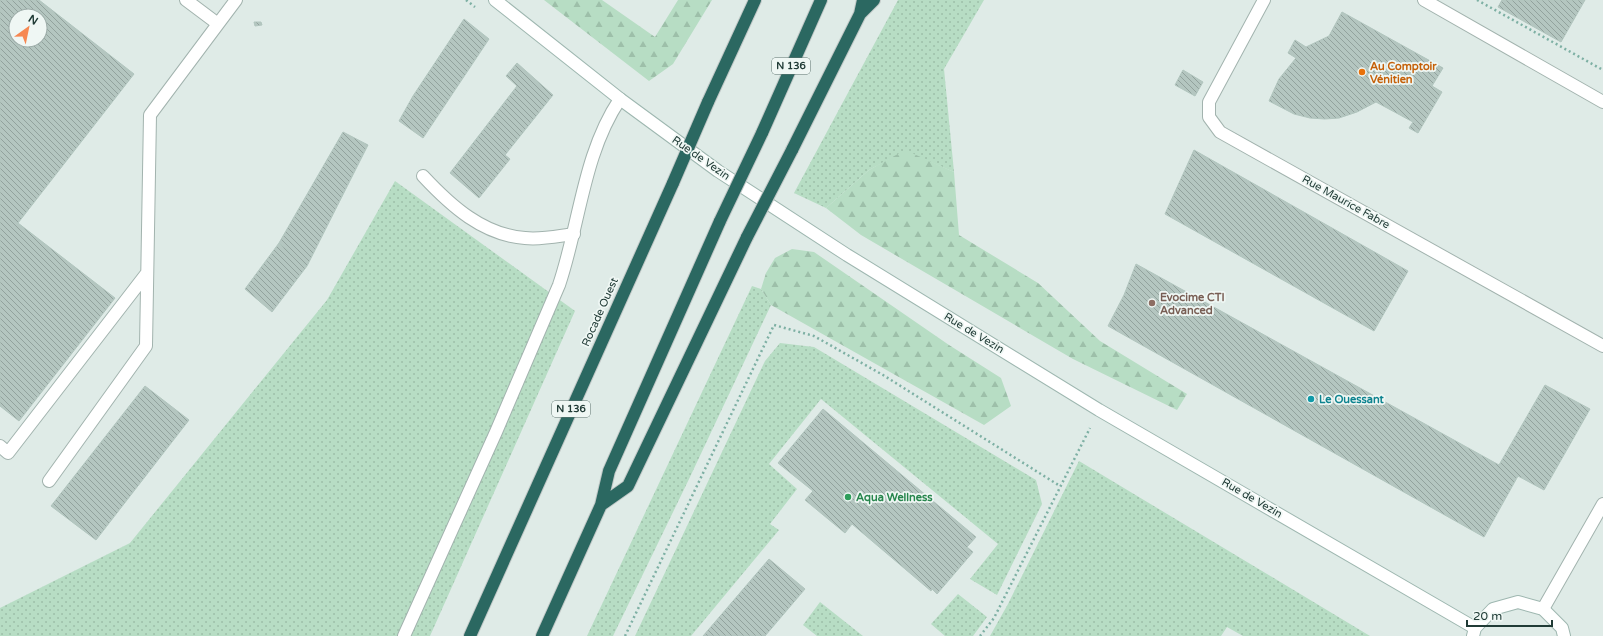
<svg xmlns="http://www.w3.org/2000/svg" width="1603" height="636" font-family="'Varela Round',sans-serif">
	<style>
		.grass { fill: url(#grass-dots) }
		.forest { fill: url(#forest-firs) }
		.building { fill: url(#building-back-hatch); stroke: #b1c5be; fill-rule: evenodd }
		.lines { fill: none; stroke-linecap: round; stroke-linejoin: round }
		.lane-casing { stroke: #a2b3ae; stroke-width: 14 }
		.street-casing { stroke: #a2b3ae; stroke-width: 14 }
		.secondary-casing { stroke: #9eb7b0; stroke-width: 14 }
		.highway-casing { stroke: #c1c8c7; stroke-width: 14 }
		.path { stroke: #7eb0a4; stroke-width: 2.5; stroke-dasharray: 2 3; stroke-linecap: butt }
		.lane { stroke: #fff; stroke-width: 12 }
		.street { stroke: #fff; stroke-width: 12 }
		.secondary { stroke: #fff; stroke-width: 12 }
		.highway { stroke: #2b6861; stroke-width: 12 }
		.highway-bridge-casing { stroke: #c1c8c7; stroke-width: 14; stroke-linecap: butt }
		.highway-bridge { stroke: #2b6861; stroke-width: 12 }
		.food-dot { fill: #e8710a; stroke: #eff7f4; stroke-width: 1.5 }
		.education-dot { fill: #8d6e63; stroke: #eff7f4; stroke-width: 1.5 }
		.culture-dot { fill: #0f9aa8; stroke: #eff7f4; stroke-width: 1.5 }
		.leisure-dot { fill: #2e9e5b; stroke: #eff7f4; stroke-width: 1.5 }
		.labels { text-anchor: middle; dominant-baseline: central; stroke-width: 3.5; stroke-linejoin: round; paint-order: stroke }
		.shield { fill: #eff7f4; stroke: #5e736f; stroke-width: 1 }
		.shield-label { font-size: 10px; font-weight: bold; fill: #203b36 }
		.food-label { font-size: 11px; font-weight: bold; fill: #c56008; stroke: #eff7f4; text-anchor: start }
		.street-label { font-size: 11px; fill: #203b36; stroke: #eff7f4 }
		.education-label { font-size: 11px; font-weight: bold; fill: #785e54; stroke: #eff7f4; text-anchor: start }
		.culture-label { font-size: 11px; font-weight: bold; fill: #0d838f; stroke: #eff7f4; text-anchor: start }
		.leisure-label { font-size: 11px; font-weight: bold; fill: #27864d; stroke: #eff7f4; text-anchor: start }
	</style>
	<defs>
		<pattern id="grass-dots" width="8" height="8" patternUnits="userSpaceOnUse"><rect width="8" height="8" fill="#b7ddc4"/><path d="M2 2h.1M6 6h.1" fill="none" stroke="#9dbfa9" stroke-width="1.8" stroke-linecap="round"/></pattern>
		<pattern id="forest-firs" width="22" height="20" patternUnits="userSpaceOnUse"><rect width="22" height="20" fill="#b7ddc4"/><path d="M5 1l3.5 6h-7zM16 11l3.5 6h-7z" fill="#9dbfa9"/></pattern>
		<pattern id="building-back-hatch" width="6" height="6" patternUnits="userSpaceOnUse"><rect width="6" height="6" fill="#b4c6c0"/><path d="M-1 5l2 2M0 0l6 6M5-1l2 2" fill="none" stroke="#92a29d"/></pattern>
	</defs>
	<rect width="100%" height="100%" fill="#dfebe7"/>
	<path class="grass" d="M898,0h86l-40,69 10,103 -49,-21 -36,19 -43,38 -32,-15z
		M395,181l180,130 -145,325h-430v-28l130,-65 197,-243z
		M752,286l9,3 10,16 -81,172 -77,159h-26z
		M780,343l34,4 222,133 6,24 -45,91 -27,-16 28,-35 -177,-145 -52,65 28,25 -27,35 9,6 -88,106h-56l130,-275z
		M1079,461l291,175h-127l-16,-9 -6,9h-231l18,-32z
		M958,594l29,23 -14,19h-28l-14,-12z
		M820,602l43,34h-46l-14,-11z"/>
	<path class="forest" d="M544,0h58l53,37 23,-37h34l-39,64 -24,17z
		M905,150l49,22 5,63 79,48 62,58 87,53 -10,16 -104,-51 -212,-124 -35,-27 43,-38z
		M792,249l22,3 135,93 52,33 10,28 -27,19 -213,-120 -10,-16 5,-16 9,-15z"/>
	<path class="building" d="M0,0h39l95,74 -116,149 97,75 -96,123 -19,-15zM16,16h24v24h-24z
		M1502,0h83l-24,42 -63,-35z
		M1342,12l101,56 -11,18 10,6 -24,41 -9,-5 4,-6 -37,-20 -19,10 -18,6 -14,1 -15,-1 -16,-4 -25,-13 10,-22 17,-21 -8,-5 7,-13 11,7 23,-11z
		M464,19l25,20 -66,99 -24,-17 14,-25z
		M254,22h7l1,3 -7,1z
		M517,63l36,32 -48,60 5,4 -31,39 -29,-25 67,-87 -11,-10z
		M1183,70l20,12 -8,14 -20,-11z
		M343,132l25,13 -61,121 -28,-23z
		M1194,150l214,121 -34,60 -209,-117z
		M279,243l28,23 -35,46 -27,-23z
		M1136,264l363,201 46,-80 45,24 -46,81 -26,-14 -34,61 -376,-211 16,-31z
		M145,386l44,34 -93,120 -45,-34z
		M823,409l153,128 -9,10 6,5 -36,42 -5,-5 -1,2 -79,-67 -7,9 -40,-33 8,-9 -35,-28z
		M769,559l36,30 -40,47h-62z"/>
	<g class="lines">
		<g class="lane-casing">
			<path id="lane" d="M186,0l32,24 18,-24
				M423,176c28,30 60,59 102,62 16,2 33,-2 49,-4
				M0,446l8,7 139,-180
				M49,481l97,-135 4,-231 68,-91"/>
		</g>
		<g class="street-casing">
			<path id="street" d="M1264,0l-55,102v15l11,15 383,214
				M1424,0l179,102
				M1543,609l60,-105
				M404,636l92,-204 63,-147c21,-62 24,-131 61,-186"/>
		</g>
		<g class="secondary-casing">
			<path id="secondary" d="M495,0l125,99 98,72 129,84 252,155 376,218
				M1473,636l2,-8 18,-19 25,-7 25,7 19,19 2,8"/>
		</g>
		<g class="highway-casing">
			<path id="highway" d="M860,14l14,-14
				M708,102l47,-102
				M762,133l59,-133
				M792,150l68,-136 3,-14
				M601,505l27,-19 119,-249
				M470,636l203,-453
				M542,636l59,-131 8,-34 111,-250"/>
		</g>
		<path class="path" d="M466,0l9,7
			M1477,0l126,70
			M625,636l149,-311 40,11 69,39 177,111
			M980,636l14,-18 96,-190"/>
		<use href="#lane" class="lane"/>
		<use href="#street" class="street"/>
		<use href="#secondary" class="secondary"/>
		<use href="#highway" class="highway"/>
		<g class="highway-bridge-casing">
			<path id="highway-bridge" d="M673,183l35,-81
				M720,221l42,-88
				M747,237l45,-87"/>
		</g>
		<use href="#highway-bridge" class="highway-bridge"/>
	</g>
	<circle class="food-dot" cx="1362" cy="72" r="4"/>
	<circle class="education-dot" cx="1152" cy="303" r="4"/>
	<circle class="culture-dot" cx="1311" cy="399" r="4"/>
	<circle class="leisure-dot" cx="848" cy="497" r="4"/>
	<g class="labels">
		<g class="shield">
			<rect x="772" y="58" width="38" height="16" rx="3"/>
			<rect x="552" y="401" width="38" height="16" rx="3"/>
		</g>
		<g class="shield-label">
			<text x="791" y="66">N 136</text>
			<text x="571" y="409">N 136</text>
		</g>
		<g class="food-label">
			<text x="1370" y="66">Au Comptoir<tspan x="1370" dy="13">Vénitien</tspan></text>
		</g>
		<g class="street-label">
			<text transform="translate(701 158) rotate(35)">Rue de Vezin</text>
			<text transform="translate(1346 202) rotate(29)">Rue Maurice Fabre</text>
			<text transform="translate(600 312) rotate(-66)">Rocade Ouest</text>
			<text transform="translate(974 333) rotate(31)">Rue de Vezin</text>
			<text transform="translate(1252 498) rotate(30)">Rue de Vezin</text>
		</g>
		<g class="education-label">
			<text x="1160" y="297">Evocime CTI<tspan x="1160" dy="13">Advanced</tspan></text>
		</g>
		<g class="culture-label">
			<text x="1319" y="399">Le Ouessant</text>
		</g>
		<g class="leisure-label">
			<text x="856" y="497">Aqua Wellness</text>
		</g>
	</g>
	<g transform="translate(28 28) rotate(33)"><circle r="19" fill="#eff7f4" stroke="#9caca8"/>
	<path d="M0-3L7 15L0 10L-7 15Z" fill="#f68852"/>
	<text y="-6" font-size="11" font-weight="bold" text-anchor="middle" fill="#203b36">N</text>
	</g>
	<path d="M1467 620v6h85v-6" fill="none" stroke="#203b36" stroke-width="2"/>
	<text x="1473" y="620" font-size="12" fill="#203b36" stroke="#eff7f4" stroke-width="3" paint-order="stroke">20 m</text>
</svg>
